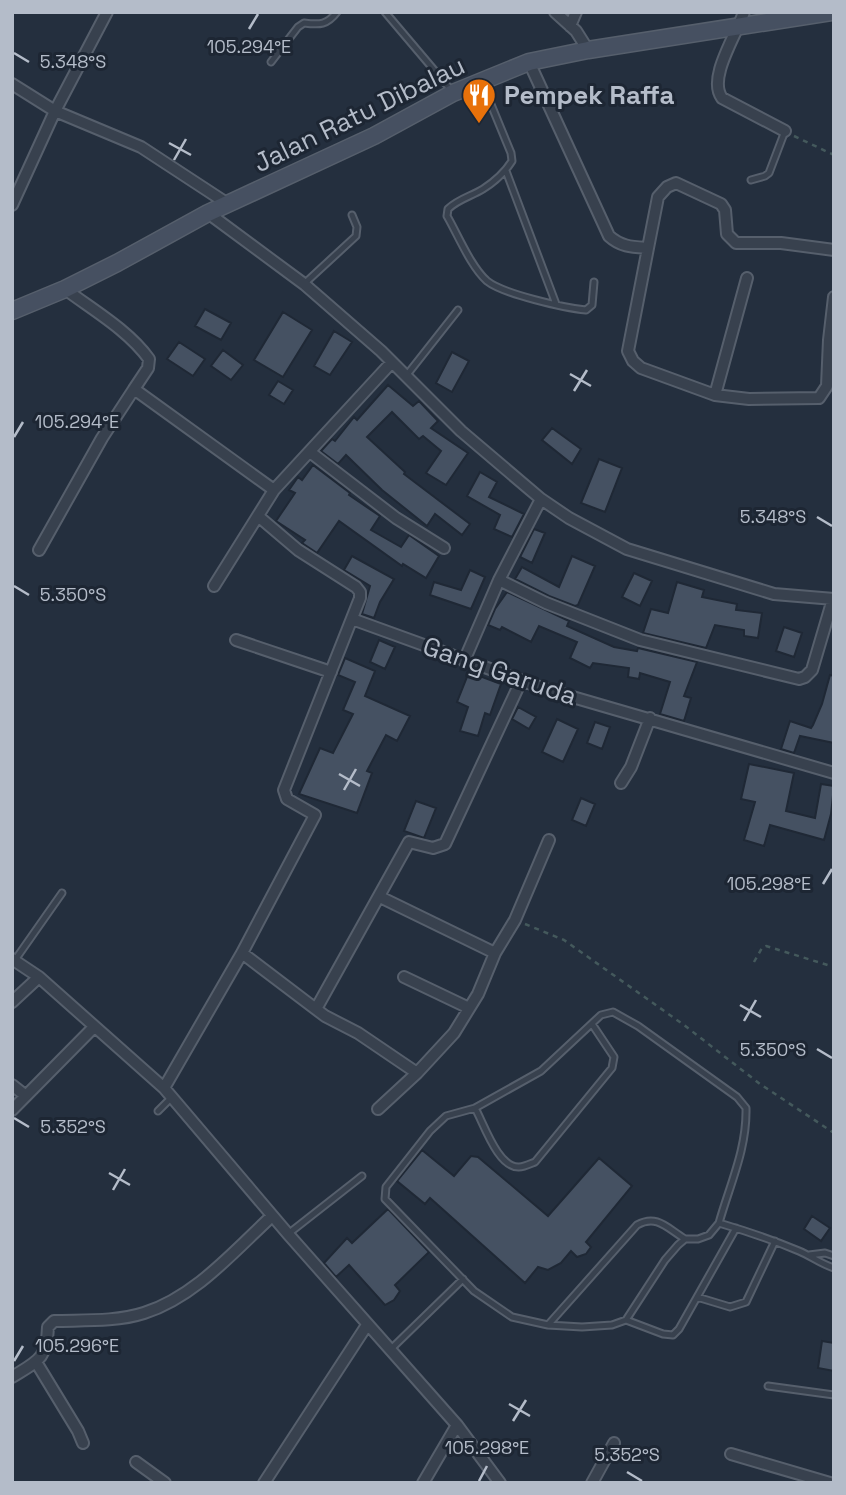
<svg xmlns="http://www.w3.org/2000/svg" width="846" height="1495" font-family="'Space Grotesk',sans-serif">
	<style>
		.building { fill: #455162; stroke: #1f2835; stroke-width: 2 }
		.lines { fill: none; stroke-linecap: round; stroke-linejoin: round }
		.lane-casing { stroke: #565f6c; stroke-width: 9 }
		.street-casing { stroke: #565f6c; stroke-width: 14 }
		.secondary-casing { stroke: #565f6c; stroke-width: 19 }
		.path { stroke: #44595c; stroke-width: 2.5; stroke-dasharray: 5 5; stroke-linecap: butt }
		.lane { stroke: #38414e; stroke-width: 5 }
		.street { stroke: #38414e; stroke-width: 10 }
		.secondary { stroke: #465061; stroke-width: 16 }
		.ticks { fill: none; stroke: #b4bcc9; stroke-width: 2.5 }
		.labels { text-anchor: middle; dominant-baseline: central; stroke-width: 6; stroke-linejoin: round; paint-order: stroke }
		.poi-label { font-size: 26px; font-weight: bold; fill: #b4bcc9; stroke: #1d2633; text-anchor: start }
		.street-label { font-size: 26px; fill: #b4bcc9; stroke: #1d2633 }
		.ticks-label { font-size: 18px; text-anchor: middle; fill: #b4bcc9; stroke: #1d2633; stroke-width: 6; stroke-linejoin: round; paint-order: stroke }
	</style>
	<rect width="100%" height="100%" fill="#242f3e"/>
	<path class="building" d="M205,309l26,14 -10,17 -26,-14z
		M283,312l29,18 -29,47 -29,-17z
		M334,331l18,11 -22,33 -16,-9z
		M179,342l26,17 -12,17 -26,-17z
		M223,350l20,15 -12,15 -20,-14z
		M452,352l17,9 -17,31 -16,-9z
		M278,381l15,9 -9,14 -15,-9z
		M388,385l25,21 6,-5 19,20 -7,7 37,25 -22,32 -20,-12 15,-22 -18,-15 -4,3 -27,-27 -25,25 38,35 -1,2 66,50 -8,11 -27,-21 -8,12 -45,-36 -36,-35 -8,9 -17,-13 11,-12 3,2 19,-24 3,3z
		M552,428l29,21 -9,15 -30,-24z
		M599,459l23,9 -17,44 -24,-9z
		M313,465l37,28 -1,2 31,21 -9,14 30,17 8,-12 30,21 -13,22 -23,-14 -1,2 -63,-45 -22,32 -15,-10 3,-3 -29,-19 19,-28 -6,-3 9,-13 4,3z
		M480,472l17,10 -8,15 35,17 -12,23 -18,-8 6,-14 -33,-19z
		M534,529l11,4 -13,30 -12,-6z
		M352,556l42,23 -14,23 -6,16 -12,-4 8,-28 -26,-16z
		M572,556l23,10 -17,39 -3,1 -26,-10 -34,-17 7,-12 37,20z
		M470,570l15,7 -14,32 -41,-14 4,-13 27,8z
		M634,573l18,8 -12,25 -18,-9z
		M677,582l27,8 -2,7 35,7 -1,6 26,3 -4,25 -14,-2v-6l-29,-5 -9,23 -63,-15 8,-24 17,4z
		M507,592l62,29 -2,5 47,21 23,4 1,-3 59,14 -13,34 7,2 -7,23 -24,-7 10,-32 -30,-9 -1,6 -11,-2 1,-9 -36,-5 -3,5 -20,-10 7,-16 -38,-16 -8,16 -29,-15 -2,3 -12,-5 7,-16z
		M784,627l18,6 -8,24 -18,-6z
		M379,640l16,7 -10,22 -15,-7z
		M345,658l30,13 -10,25 45,20 -13,25 -11,-6 -19,36 5,2 -15,40 -58,-19 21,-46 13,5 20,-39 -10,-4 12,-28 -17,-7z
		M469,672l32,12 -11,31 -5,-2 -7,23 -18,-5 8,-24 -11,-5z
		M830,675l4,1v67l-34,-7 -6,17 -13,-4 9,-28 21,7 2,-3 9,-21z
		M518,707l18,10 -7,12 -17,-10z
		M557,719l21,10 -15,33 -21,-10z
		M595,722l15,5 -8,22 -15,-6z
		M749,764l45,9 -8,38 29,7 6,-34 13,2 -3,28 -7,26 -54,-15 -6,21 -20,-6 11,-38 -14,-3z
		M581,798l14,6 -9,22 -14,-6z
		M416,801l20,7 -12,30 -20,-7z
		M422,1150l32,26 17,-20 7,1 70,59 51,-58 33,28 -46,56 5,5 -5,7 -9,3 -6,-6 -10,12 -13,7 -10,-3 -13,16 -95,-85 -5,6 -28,-23z
		M388,1209l41,43 -34,33 5,6 -6,9 -9,5 -36,-40 -13,12 -12,-14 23,-25 5,5z
		M812,1216l18,12 -9,13 -17,-12z
		M822,1341l12,2v28l-16,-3z"/>
	<g class="lines">
		<g class="lane-casing">
			<path id="lane" d="M385,12l66,78
				M271,62l27,-35 6,-4c16,2 23,2 33,-11
				M483,85l28,68 1,8c-7,11 -18,21 -29,28 -11,7 -25,10 -35,20l-1,7c11,19 24,51 40,65 16,13 78,27 99,29l6,-5 2,-23
				M506,171l50,133
				M751,180l14,-4 4,-3 16,-42
				M304,284l52,-48 1,-9 -5,-12
				M406,376l52,-66
				M15,960l47,-67
				M475,1108c9,16 23,60 44,59 5,0 11,-3 16,-5l77,-94 2,-11 -22,-33
				M158,1111l13,-13
				M719,1223c11,-39 28,-74 27,-115l-9,-11 -99,-71 -25,-14 -12,3 -60,56 -66,37 -29,8 -16,15 -44,56 -1,12 89,92 38,26 36,8 34,2 30,-2 14,-5 39,-60 13,-15 7,-6h13l11,-4 10,-12c27,8 54,17 80,28 12,5 22,13 35,17
				M288,1234l74,-58
				M809,1255l16,-2 9,3
				M697,1297l33,10 16,-5 29,-61
				M626,1320l37,14 10,1 6,-6 57,-101
				M548,1325l89,-100c20,-11 30,3 48,14
				M390,1350l73,-71
				M768,1386l66,9"/>
		</g>
		<g class="street-casing">
			<path id="street" d="M555,12l21,19 12,19
				M744,12c-7,22 -37,66 -22,86l63,33
				M570,26l6,-14
				M529,62l80,174c12,11 24,11 39,12l-20,103 5,10 8,7 74,27 34,4 70,-1 8,-12 2,-46 5,-43
				M12,84l43,27 86,36 87,57
				M12,205l43,-94 52,-99
				M208,213l96,71 77,67 80,80 80,68 28,19 58,31 147,45 60,5
				M648,248l10,-51 9,-10 9,-4 45,21 4,6 2,24 9,9h45l53,7
				M65,289c28,21 63,41 84,70l-1,9 -14,21 140,101 118,-128
				M715,395l32,-117
				M310,452l86,66 48,30
				M39,550l63,-112 32,-49
				M499,580l47,23 94,37 159,39 6,-2 7,-7 21,-71
				M214,586l60,-96
				M352,619l193,70 289,84
				M236,640l95,32
				M464,661l35,-81 42,-81
				M621,783l10,-16 19,-49
				M380,897l115,56
				M242,953l83,63 33,17 59,40 37,-40 24,-39 17,-41 20,-33 34,-80
				M12,959l27,18 125,111 124,146 169,191 43,58
				M404,977l65,31
				M12,1002l27,-25
				M316,1009l93,-167 24,6 12,-4 76,-163
				M12,1085l14,11
				M164,1088l78,-135 73,-138 -28,-16 -3,-9 76,-192v-6l-4,-5 -58,-37 -40,-34
				M378,1109l39,-36
				M12,1110l82,-83
				M36,1362l42,69 5,12
				M12,1377c26,-16 35,-18 36,-50l6,-6c29,-1 62,1 90,-8 51,-16 90,-62 128,-97
				M731,1454l99,29
				M136,1462l29,21
				M264,1483l103,-158
				M423,1483l34,-58
				M592,1483l22,-40"/>
		</g>
		<g class="secondary-casing">
			<path id="secondary" d="M12,311l53,-22 52,-26 91,-50 166,-77 79,-43 76,-31 59,-12 243,-38"/>
		</g>
		<path class="path" d="M794,136l40,19
			M525,924l39,16 120,85 76,59 74,49
			M754,962l8,-14 4,-2 68,21"/>
		<use href="#lane" class="lane"/>
		<use href="#street" class="street"/>
		<use href="#secondary" class="secondary"/>
	</g>
	<path class="ticks" d="M249,29l9,-15M14,53l15,9M169,143l22,12M174,160l12,-21M570,374l21,12M574,391l13,-21M14,437l9,-15M817,517l15,9M14,586l15,9M339,774l21,12M344,790l12,-21M823,884l9,-15M740,1005l21,12M744,1021l12,-21M817,1049l15,9M14,1118l15,9M109,1173l21,12M113,1190l12,-21M14,1361l9,-15M509,1404l21,12M513,1421l13,-21M627,1472l15,9M479,1481l8,-15"/>
	<defs>
		<g id="restaurant-pin" transform="scale(1.75)"><path d="M0 17L-7.5 6A9.5 9.5 0 1 1 7.5 6Z" fill="#e8710a" stroke="#1d2633"/><path d="M-5-6h1v4h1v-4h1v4h1v-4h1v5L-1.5 .5V6h-2V.5L-5-1ZM5-6V6H3V1.5H1.5Q1.5-4 5-6Z" fill="#fff"/></g>
	</defs>
	<g fill-rule="evenodd">
		<use href="#restaurant-pin" x="479" y="95"/>
	</g>
	<g class="labels">
		<g class="poi-label">
			<text x="504" y="95">Pempek Raffa</text>
		</g>
		<g class="street-label">
			<text transform="translate(359 114) rotate(-26)">Jalan Ratu Dibalau</text>
			<text transform="translate(500 671) rotate(19)">Gang Garuda</text>
		</g>
	</g>
	<g class="ticks-label">
		<text x="249" y="53">105.294°E</text>
		<text x="73" y="68">5.348°S</text>
		<text x="77" y="428">105.294°E</text>
		<text x="773" y="523">5.348°S</text>
		<text x="73" y="601">5.350°S</text>
		<text x="769" y="890">105.298°E</text>
		<text x="773" y="1056">5.350°S</text>
		<text x="73" y="1133">5.352°S</text>
		<text x="77" y="1352">105.296°E</text>
		<text x="487" y="1454">105.298°E</text>
		<text x="627" y="1461">5.352°S</text>
	</g>
	<rect width="846" height="1495" fill="none" stroke="#b4bcc9" stroke-width="28"/>
</svg>
